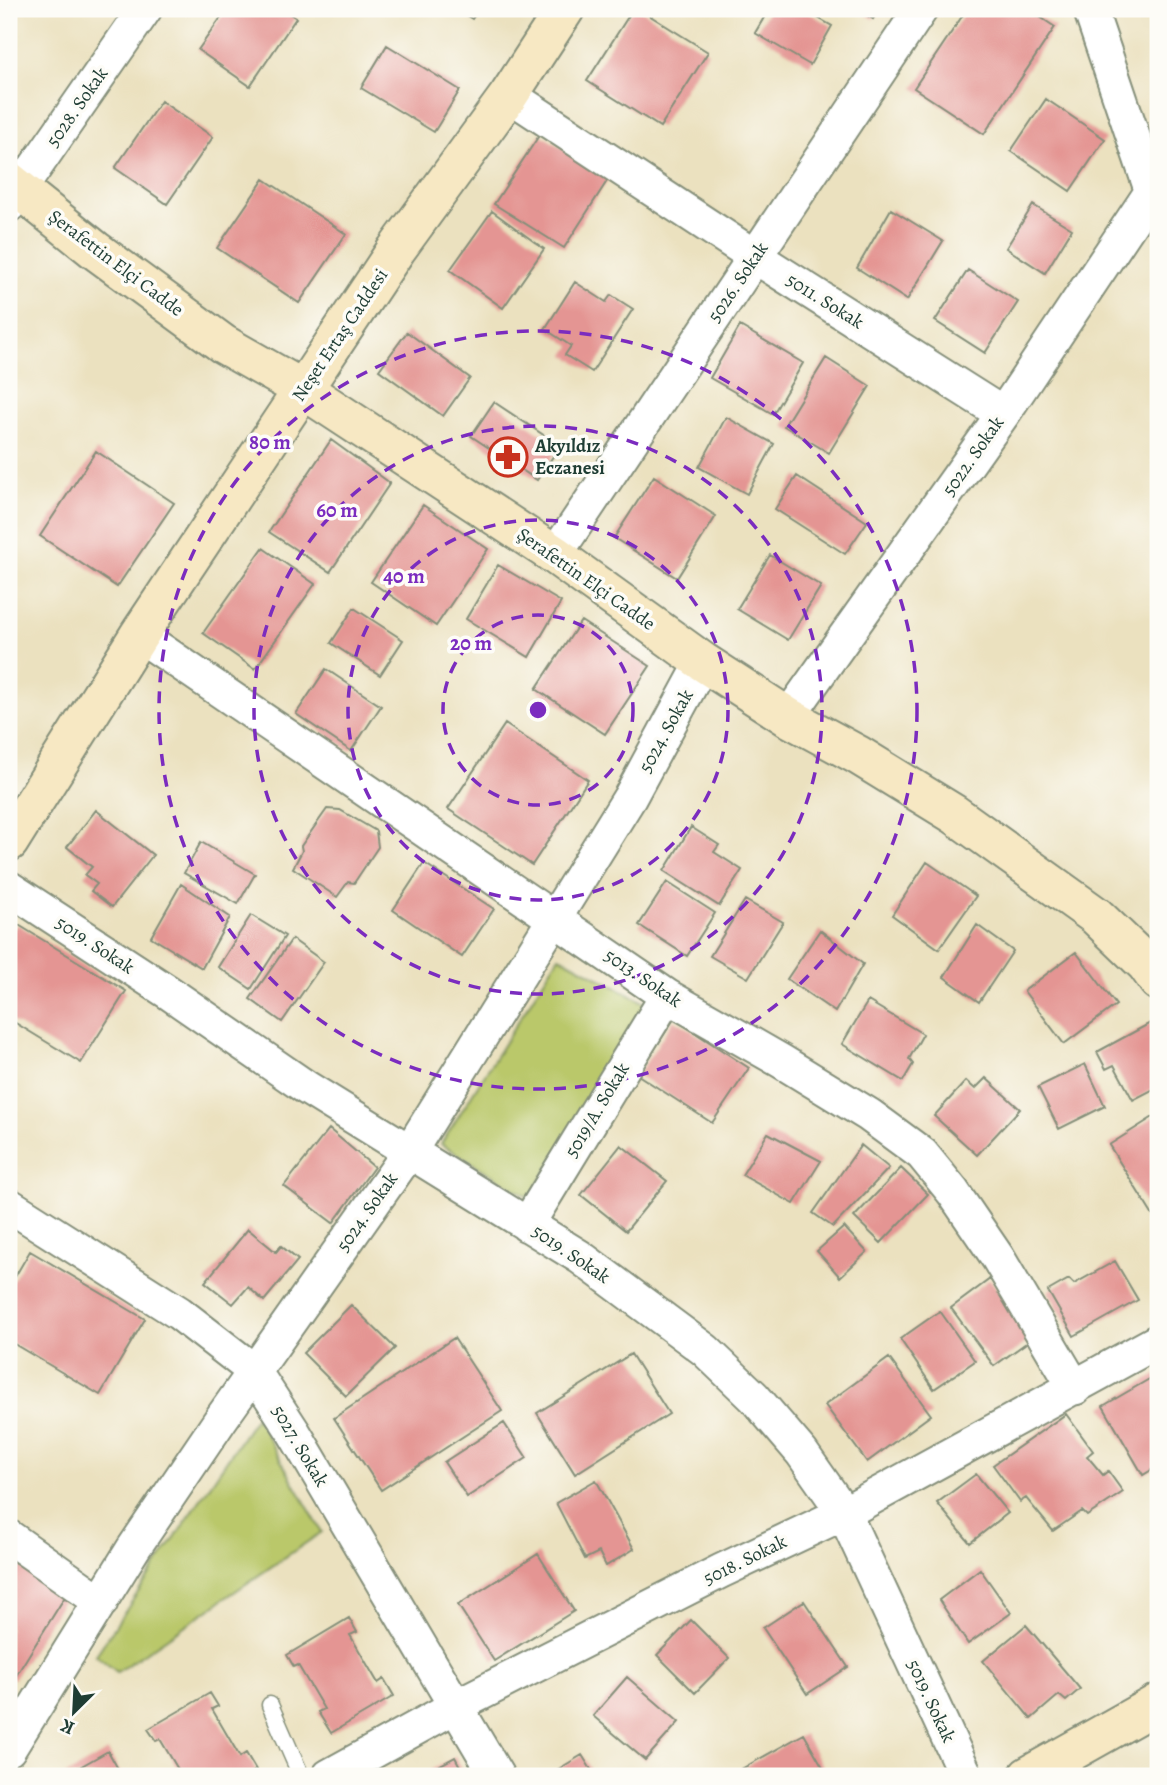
<svg xmlns="http://www.w3.org/2000/svg" width="1167" height="1785" font-family="Alegreya,serif">
	<style>
		.green { fill: #bac86a; stroke: #6c824f; stroke-width: 2 }
		.building { fill: #e49593 }
		.lines { fill: none; stroke-linecap: round; stroke-linejoin: round }
		.lane-casing { stroke: #858f7a; stroke-width: 19 }
		.street-casing { stroke: #858f7a; stroke-width: 37 }
		.secondary-casing { stroke: #858f7a; stroke-width: 42 }
		.lane { stroke: #fff; stroke-width: 16 }
		.street { stroke: #fff; stroke-width: 33 }
		.secondary { stroke: #f7e8c3; stroke-width: 38 }
		.ring { fill: none; stroke: #7b2cbf; stroke-width: 3.5; stroke-dasharray: 12 9 }
		.labels { text-anchor: middle; dominant-baseline: central; stroke-width: 7; stroke-linejoin: round; paint-order: stroke }
		.street-label { font-size: 19px; fill: #1f3d34; stroke: #fdfcf7 }
		.poi-label { font-size: 19px; font-weight: bold; fill: #1f3d34; stroke: #fdfcf7; text-anchor: start }
		.centre { fill: #7b2cbf; stroke: #fdfcf7; stroke-width: 3.5 }
		.ring-label { font-size: 21px; text-anchor: middle; font-weight: bold; fill: #7b2cbf; stroke: #fdfcf7; stroke-width: 7; stroke-linejoin: round; paint-order: stroke }
	</style>
	<rect width="100%" height="100%" fill="#fdfcf7"/>
	<filter id="ink" filterUnits="userSpaceOnUse"><feTurbulence type="fractalNoise" baseFrequency=".0143" numOctaves="2"/><feDisplacementMap in="SourceGraphic" scale="14" xChannelSelector="R" yChannelSelector="G"/><feConvolveMatrix kernelMatrix="1 2 1 2 8 2 1 2 1" color-interpolation-filters="sRGB"/></filter>
	<filter id="wash" filterUnits="userSpaceOnUse"><feTurbulence type="fractalNoise" baseFrequency=".00686" numOctaves="4" result="noise"/><feDisplacementMap in="SourceGraphic" scale="28" xChannelSelector="R" yChannelSelector="G"/><feGaussianBlur stdDeviation="1.57" result="paint"/><feColorMatrix in="noise" values="0 0 0 0 0 0 0 0 0 0 0 0 0 0 0 0 0 1.4 0 .05"/><feComposite in="paint" operator="in"/></filter>
	<g filter="url(#wash)">
		<rect width="100%" height="100%" fill="#ebe1bf"/>
		<path class="green" d="M559,956l88,48 -117,194 -89,-54z
			M256,1417l66,115 -205,140 -21,-17z"/>
		<g id="blocks">
			<path class="building" d="M227,9h56l13,9 -46,68 -52,-36z
				M456,9h23l-7,10z
				M633,9h6l69,43 -48,75 -73,-46z
				M769,9h33l30,17 -22,39 -55,-32z
				M857,9h22l-6,10z
				M967,9h61l27,18 -71,107 -70,-46z
				M387,45l73,45 -26,42 -73,-44z
				M1046,99l59,40 -35,52 -59,-40z
				M161,101l52,36 -46,67 -52,-36z
				M540,134l69,44 -45,70 -70,-44z
				M264,179l82,55 -47,69 -82,-55z
				M1033,205l39,24 -27,44 -39,-25z
				M891,209l52,32 -36,59 -50,-32z
				M492,211l52,38 -41,59 -53,-38z
				M968,270l50,32 -33,51 -50,-32z
				M575,282l31,20 5,-7 22,14 -41,63 -27,-17 6,-9 -26,-17z
				M740,326l63,37 -30,51 -63,-36z
				M407,332l63,46 -27,38 -64,-46z
				M826,358l44,28 -41,67 -45,-27z
				M494,402l66,44 -23,34 -66,-44z
				M726,417l48,27 -27,50 -48,-27z
				M331,440l59,43 -60,89 -61,-40z
				M96,451l78,52 -57,84 -77,-51z
				M654,476l62,40 -39,62 -63,-40z
				M797,476l70,46 -22,32 -70,-45z
				M423,505l65,44 -52,77 -65,-44z
				M263,548l52,36 -60,85 -52,-36z
				M770,555l51,31 -33,54 -51,-31z
				M498,565l63,37 -32,55 -63,-38z
				M354,608l49,32 -23,35 -49,-32z
				M581,621l69,45 -45,68 -69,-45z
				M326,669l55,37 -30,45 -55,-37z
				M505,724l83,56 -56,85 -84,-56z
				M327,809l13,1 36,21 2,16 -24,36 -6,-1 -11,15 -44,-29 9,-17 -1,-5z
				M96,810l57,45 -41,52 -21,-16 6,-7 -12,-9 7,-8 -25,-20z
				M691,827l28,18 -5,7 28,18 -23,36 -55,-35z
				M201,842l54,32 -17,30 -54,-31z
				M927,862l49,34 -37,53 -47,-34z
				M424,863l70,46 -32,48 -69,-47z
				M667,882l48,31 -28,43 -48,-31z
				M181,884l49,33 -28,51 -51,-31z
				M745,900l38,22 -35,56 -38,-22z
				M251,915l34,21 -34,53 -33,-22z
				M17,924l109,67 -45,72 -72,-44v-83z
				M977,925l36,26 -34,51 -35,-25z
				M820,930l43,34 -28,48 -48,-33z
				M292,939l32,23 -42,60 -32,-23z
				M1076,952l40,53 -52,39 -40,-53z
				M868,1001l55,33 -14,25 4,5 -10,17 -61,-37z
				M674,1019l75,49 -37,55 -74,-48z
				M1156,1020l2,5v62l-25,13 -19,-35 -8,4 -9,-17z
				M1085,1064l20,42 -46,23 -21,-42z
				M986,1078l34,31 -43,46 -43,-39 32,-35 9,8z
				M1158,1114v110l-49,-79z
				M329,1129l45,38 -41,56 -49,-37z
				M768,1133l53,28 -27,43 -52,-29z
				M621,1145l46,36 -41,50 -45,-36z
				M861,1145l28,23 -56,59 -20,-14z
				M901,1168l27,26 -47,49 -27,-26z
				M844,1227l23,25 -27,25 -23,-26z
				M248,1229l28,23 5,-6 17,14 -34,41 -16,-14 -15,17 -28,-22z
				M30,1251l115,68 -45,76 -91,-54v-54z
				M1115,1261l23,39 -64,36 -26,-45 21,-12 5,5z
				M990,1279l43,59 -39,28 -43,-58z
				M351,1305l44,43 -49,48 -43,-43z
				M940,1311l35,50 -41,28 -34,-50z
				M454,1338l48,73 -121,79 -47,-72z
				M631,1354l38,60 -94,60 -38,-61z
				M889,1358l42,57 -64,47 -42,-57z
				M1158,1374v92l-15,9 -40,-69z
				M1066,1414l27,37 -6,5 16,19 5,-4 15,21 -36,24 -5,-5 -29,20 -27,-33 -6,4 -27,-37z
				M504,1423l23,35 -60,39 -23,-35z
				M976,1474l32,39 -38,30 -33,-40z
				M596,1480l38,69 -28,17 -7,-14 -14,7 -29,-56z
				M538,1554l36,57 -80,50 -36,-56z
				M9,1559l57,36 -52,84 -5,-3z
				M980,1569l31,44 -43,31 -29,-44z
				M804,1601l44,66 -41,27 -44,-66z
				M349,1618l8,14 -7,3 28,48 6,-4 10,17 -63,37 -13,-21 6,-3 -26,-44 -4,2 -7,-12z
				M691,1620l38,38 -34,35 -38,-38z
				M1026,1625l54,64 -14,12 -7,-6 -28,24 -48,-58z
				M627,1677l52,45 -34,38 -52,-44z
				M210,1693l8,13 -6,3 28,48 6,-4 10,17 -10,6h-64l-22,-37 -4,2 -8,-12z
				M804,1734l24,42h-99z
				M108,1751l14,25h-58z
				M582,1755l13,21h-48z
				M455,1757l10,19h-45z"/>
		</g>
	</g>
	<g filter="url(#ink)">
		<use href="#blocks" fill-opacity="0" stroke="#858f7a" stroke-width="2"/>
		<g class="lines">
			<g class="lane-casing">
				<path id="lane" d="M270,1705l31,71"/>
			</g>
			<g class="street-casing">
				<path id="street" d="M1090,9l68,201
					M509,95l245,161 249,158
					M9,205l136,-196
					M555,555l366,-546
					M139,635l528,361 114,65 88,54 53,39 31,38 45,66 77,130
					M788,717l215,-303 149,-223
					M9,888l159,104 139,96 273,169 125,93 49,47 48,56 42,60 122,263
					M9,1205l170,108 75,58 39,60 204,345
					M527,1225l140,-229
					M9,1537l92,65
					M9,1749l124,-200 88,-130 189,-268 220,-354 73,-135
					M329,1776l127,-70 265,-135 123,-58 314,-172"/>
			</g>
			<g class="secondary-casing">
				<path id="secondary" d="M9,181l86,69 128,94 81,46 251,165 148,107 85,55 70,38 96,59 142,102 50,48 12,17
					M9,842l130,-207 257,-385 113,-155 56,-86
					M1028,1776l130,-73"/>
			</g>
			<use href="#lane" class="lane"/>
			<use href="#street" class="street"/>
			<use href="#secondary" class="secondary"/>
		</g>
	</g>
	<g class="ring">
		<circle cx="538" cy="710" r="95"/>
		<circle cx="538" cy="710" r="190"/>
		<circle cx="538" cy="710" r="284"/>
		<circle cx="538" cy="710" r="379"/>
	</g>
	<defs>
		<g id="pharmacy-ring" transform="scale(2.0125)"><circle r="9.5" fill="#fdfcf7" stroke="#c8321e" stroke-width="1.5"/><path d="M-2-6h4v4h4v4h-4v4h-4v-4h-4v-4h4Z" fill="#c8321e"/></g>
	</defs>
	<g fill-rule="evenodd">
		<use href="#pharmacy-ring" x="508" y="457"/>
	</g>
	<g class="labels">
		<g class="street-label">
			<text transform="translate(77 107) rotate(-55)">5028. Sokak</text>
			<text transform="translate(116 263) rotate(37)">Şerafettin Elçi Cadde</text>
			<text transform="translate(738 282) rotate(-56)">5026. Sokak</text>
			<text transform="translate(825 301) rotate(32)">5011. Sokak</text>
			<text transform="translate(340 335) rotate(-56)">Neşet Ertaş Caddesi</text>
			<text transform="translate(973 456) rotate(-55)">5022. Sokak</text>
			<text transform="translate(586 579) rotate(35)">Şerafettin Elçi Cadde</text>
			<text transform="translate(666 731) rotate(-61)">5024. Sokak</text>
			<text transform="translate(95 945) rotate(33)">5019. Sokak</text>
			<text transform="translate(643 978) rotate(34)">5013. Sokak</text>
			<text transform="translate(597 1110) rotate(-59)">5019/A. Sokak</text>
			<text transform="translate(367 1212) rotate(-55)">5024. Sokak</text>
			<text transform="translate(571 1254) rotate(34)">5019. Sokak</text>
			<text transform="translate(300 1446) rotate(59)">5027. Sokak</text>
			<text transform="translate(745 1560) rotate(-26)">5018. Sokak</text>
			<text transform="translate(931 1701) rotate(65)">5019. Sokak</text>
		</g>
		<g class="poi-label">
			<text x="535" y="446">Akyıldız<tspan x="535" dy="22">Eczanesi</tspan></text>
		</g>
	</g>
	<circle cx="538" cy="710" r="10" class="centre"/>
	<g class="ring-label">
		<text x="270" y="449">80 m</text>
		<text x="337" y="517">60 m</text>
		<text x="404" y="583">40 m</text>
		<text x="471" y="650">20 m</text>
	</g>
	<rect width="1167" height="1785" fill="none" stroke="#fdfcf7" stroke-width="35"/>
	<g transform="translate(74 1712) rotate(204)" stroke="#fdfcf7" stroke-width="5" paint-order="stroke">
	<path d="M0-5L12 26L0 18L-12 26Z" fill="#1f3d34"/>
	<text y="-10" font-size="19" font-weight="bold" text-anchor="middle" fill="#1f3d34">K</text>
	</g>
</svg>
